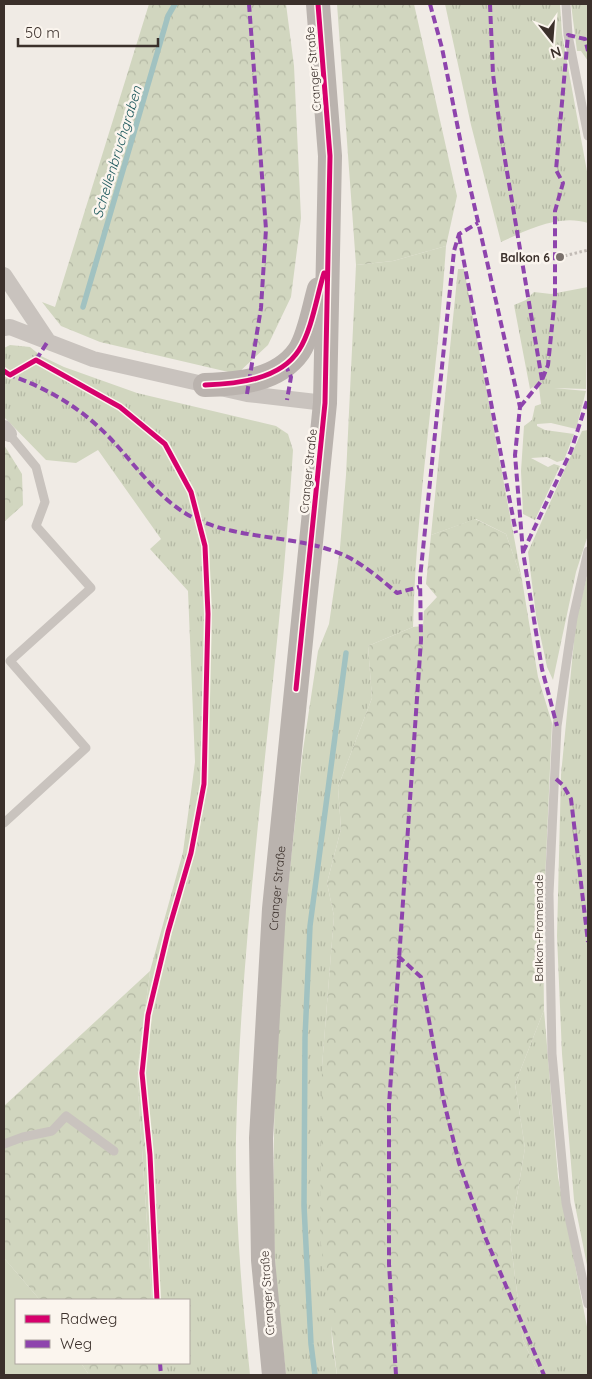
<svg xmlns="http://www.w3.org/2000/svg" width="592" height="1379" font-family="Quicksand,sans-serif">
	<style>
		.grass { fill: url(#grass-tufts) }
		.forest { fill: url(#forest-crowns) }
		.garden { fill: #d1d6bf }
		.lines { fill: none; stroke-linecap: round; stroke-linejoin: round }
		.stream { stroke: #a1c2c1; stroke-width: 5.5 }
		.path { stroke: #c2bbb6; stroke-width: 3; stroke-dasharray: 2.5 2.5; stroke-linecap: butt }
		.lane { stroke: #c9c3be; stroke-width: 9 }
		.street { stroke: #c9c3be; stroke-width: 16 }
		.secondary { stroke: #bab3ae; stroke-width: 24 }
		.quiet { stroke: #8e44ad; stroke-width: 4; stroke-dasharray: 8 4; stroke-linecap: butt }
		.cycleway-casing { stroke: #fbf5ee; stroke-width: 8 }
		.cycleway { stroke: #d6006c; stroke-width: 5 }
		.poi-dot { fill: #7a716c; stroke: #fbf5ee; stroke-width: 2 }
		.labels { text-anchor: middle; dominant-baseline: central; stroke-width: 5; stroke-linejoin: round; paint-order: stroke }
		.street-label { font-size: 12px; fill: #3b302b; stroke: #fbf5ee }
		.poi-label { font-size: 12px; font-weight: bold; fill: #3b302b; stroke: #fbf5ee; text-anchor: end }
		.water-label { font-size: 14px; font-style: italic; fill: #1f5a5e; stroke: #fbf5ee }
	</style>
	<defs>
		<pattern id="grass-tufts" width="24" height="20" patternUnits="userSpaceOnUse" patternTransform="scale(1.25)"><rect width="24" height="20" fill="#d1d6bf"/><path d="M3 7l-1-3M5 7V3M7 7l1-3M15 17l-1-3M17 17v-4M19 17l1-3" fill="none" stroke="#b4b8a4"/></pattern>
		<pattern id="forest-crowns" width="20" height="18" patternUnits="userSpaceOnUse" patternTransform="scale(1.25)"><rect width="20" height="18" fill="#d1d6bf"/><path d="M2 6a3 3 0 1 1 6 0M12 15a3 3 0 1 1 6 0" fill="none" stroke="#b4b8a4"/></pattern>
	</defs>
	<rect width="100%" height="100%" fill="#f0ebe5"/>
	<path class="grass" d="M445,4h115l2,30 26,143v46c-30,-9 -60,7 -87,19l-30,-117z
		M571,4h17v57l-7,-10h-4z
		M446,246c-8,127 -30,253 -33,381l-45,19 4,52 -34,89 3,42 -14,54 7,33 -12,150 10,276 5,33h-51l-10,-94 -3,-70 2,-143 10,-155 18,-163 15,-99 11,-27 11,-76 6,-73 10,-210 37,-4z
		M458,269h6l58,311 -16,-46 -30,-15 -45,16z
		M588,287l-2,102 -32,-1 32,3 -10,38 -25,-6 -14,1v2l8,4 29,4 -10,26 -7,2 -10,-5 -16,1 17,9 6,-3 6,2 -25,54 -12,-6 -2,-43 3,-45 8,-6 3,-14 6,-2 -2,-17 -3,-2 -6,4 -16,-84 12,-5 8,-8 17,2z
		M10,345l20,2 11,9 23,11 73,26 139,33 12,8 5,16c-14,230 -52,458 -57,688 -1,79 6,159 14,237h-100v-12h39v-63h-37l-15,-227 13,-102 33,-119 12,-90 -7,-171 -38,-42 11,-10 -63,-89 -22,13 -30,-3 -42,-43v-69z
		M588,430v105l-12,37 -23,108 -6,-13 -11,-52 -8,-63 54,-121z
		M588,572v698l-14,-70 -12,-146 -5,-118 4,-161 15,-155z
		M544,1010l14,167 30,155v43h-49l-16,-35 -13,-103 15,-89 -10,-64z"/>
	<path class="forest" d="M149,4h137l8,62 7,152 -10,79 -23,48 -31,29 -137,-32 -39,-16 -19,-24 13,5z
		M337,4h77l43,192 -11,50 -53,15 -37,4z
		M4,445l18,29 1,31 -19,17z
		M475,519l31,15 16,46 16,97 14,46 -9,205 1,82 -29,74 10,64 -15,89 13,103 16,35h-202l-17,-139 2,-170 12,-150 -7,-33 14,-54 -3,-42 34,-89 -4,-52 45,-19 10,-1 1,-15 13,-14 -11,-13 5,-49z
		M150,971l-13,102 15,227h-112l-36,-42v-152z
		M81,1363h69v12h-61z"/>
	<path class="garden" d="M4,1258l36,42h-24v63h65l8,12h-85z"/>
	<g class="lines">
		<path class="stream" d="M83,307l85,-291 7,-12
			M315,1375l-4,-31 -7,-138 1,-168 5,-112 36,-273"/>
		<path class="path" d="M560,257l28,-7"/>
		<path class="lane" d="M566,4l2,31 20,101
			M588,551l-15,67 -16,108 -8,168 3,160 14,149 22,101
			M4,823l82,-75 -76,-87 81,-73 -55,-62 9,-24 -9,-35 -27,-33
			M4,1144l19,-7 29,-6 14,-15 48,35"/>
		<path class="street" d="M4,275l44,66
			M4,328l6,-1 83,32 154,35 78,9
			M4,428l5,6"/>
		<g class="secondary">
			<path d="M205,385c33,-1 73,-4 94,-34 10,-15 15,-45 20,-62"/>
			<path id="s1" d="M274,1375l-11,-115 -2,-122 13,-229 51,-506 5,-247 -12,-152"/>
		</g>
		<path class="quiet" d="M430,4l12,44 24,121 54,238 -5,48 8,97 19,117 15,57
			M490,4l3,70 8,62 41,244
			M459,236l57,297
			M36,360l12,-19
			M285,364l6,13 -4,23
			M8,377l2,-2c38,14 70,32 99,62 26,27 47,60 81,79 49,26 108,17 158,41 17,9 34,23 49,36l22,-6
			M247,394l14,-86 5,-79 -17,-225
			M520,407l22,-27 6,-15 7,-68v-86l8,-28 -7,-13 12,-135 17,4 3,12
			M523,552l48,-101 17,-53
			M556,779l7,6 8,14 17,143
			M398,956l23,21 23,125 15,61 27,76 58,136
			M160,1363l1,12
			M396,1375l-7,-111v-159l32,-465 -1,-62 34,-327 5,-17 19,-11"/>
		<g class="cycleway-casing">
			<path id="cycleway" d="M4,371l6,4 26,-15 84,47 45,37 26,48 14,54 3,68 -4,170 -13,69 -23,79 -20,83 -6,58 8,82 7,145
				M205,385c31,-1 75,-5 94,-35 13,-20 18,-55 25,-77
				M296,689l29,-286 5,-247 -12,-152"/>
		</g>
		<use href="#cycleway" class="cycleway"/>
	</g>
	<circle class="poi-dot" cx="560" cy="257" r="5"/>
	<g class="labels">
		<g class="street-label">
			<text transform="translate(313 69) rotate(-95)">Cranger Straße</text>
			<text transform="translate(308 471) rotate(-84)">Cranger Straße</text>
			<text stroke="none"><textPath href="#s1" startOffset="488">Cranger Straße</textPath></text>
			<text transform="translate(538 928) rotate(-90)">Balkon-Promenade</text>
			<text transform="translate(267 1293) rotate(-94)">Cranger Straße</text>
		</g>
		<g class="poi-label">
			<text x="550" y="257">Balkon 6</text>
		</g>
		<g class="water-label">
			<text transform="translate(117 152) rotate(-73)">Schellenbruchgraben</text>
		</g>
	</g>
	<rect width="592" height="1379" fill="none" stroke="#3b302b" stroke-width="10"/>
	<rect x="15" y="1299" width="175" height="65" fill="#fbf5ee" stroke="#aea6a0"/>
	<rect x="25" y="1315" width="25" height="8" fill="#d6006c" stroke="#aea6a0"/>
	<text x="60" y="1324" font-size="15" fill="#3b302b">Radweg</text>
	<rect x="25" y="1340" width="25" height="8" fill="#8e44ad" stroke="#aea6a0"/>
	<text x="60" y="1349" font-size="15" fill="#3b302b">Weg</text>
	<g transform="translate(552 40) rotate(163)" stroke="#fbf5ee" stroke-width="4" paint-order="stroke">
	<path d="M0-4L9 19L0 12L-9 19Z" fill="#3b302b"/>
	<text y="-8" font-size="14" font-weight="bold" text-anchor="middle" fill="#3b302b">N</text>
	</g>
	<path d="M18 38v8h140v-8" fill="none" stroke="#3b302b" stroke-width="2.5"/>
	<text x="25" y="38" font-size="15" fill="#3b302b" stroke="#fbf5ee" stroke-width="4" paint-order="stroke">50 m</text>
</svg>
